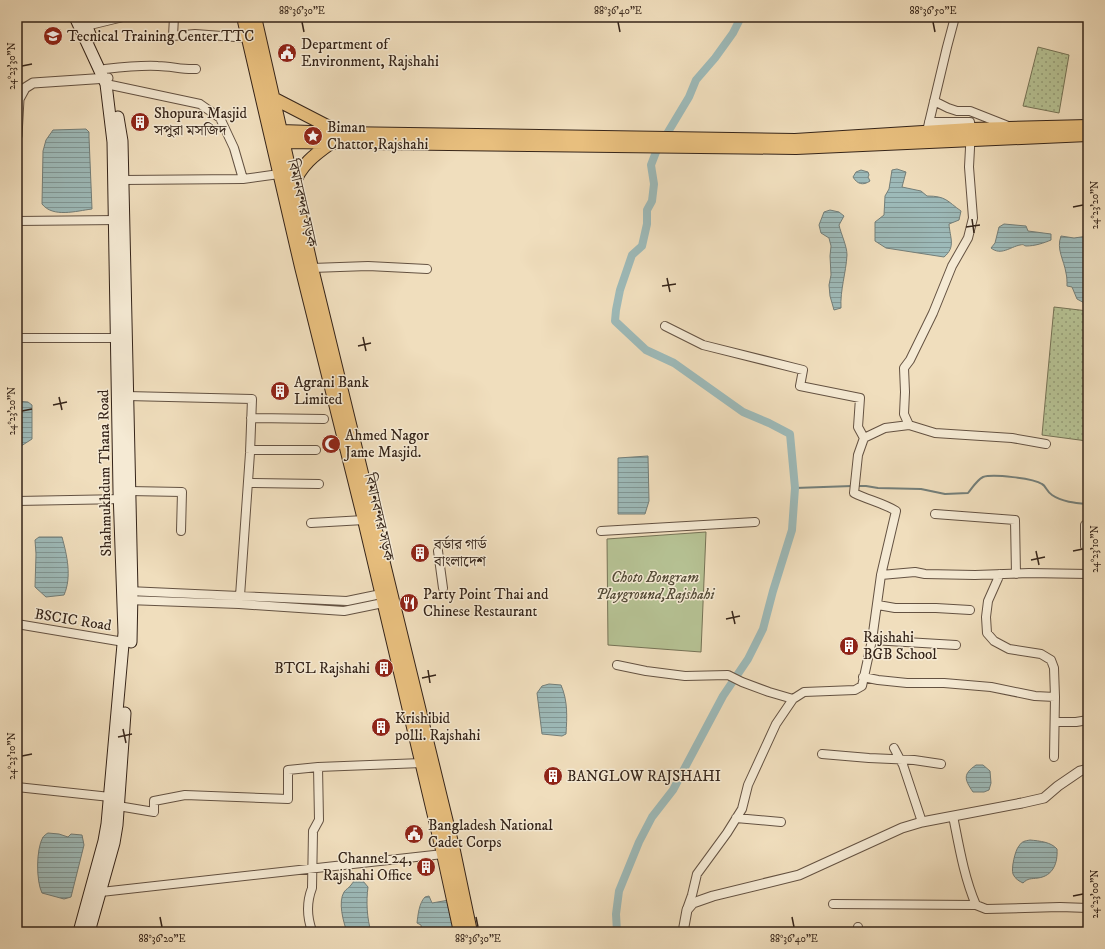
<svg xmlns="http://www.w3.org/2000/svg" width="1105" height="949" font-family="'IM FELL DW Pica','Noto Serif Bengali',serif">
	<style>
		.green { fill: #b6c294; stroke: #767356 }
		.garden { fill: url(#garden-dots); stroke: #767356 }
		.water { fill: url(#water-rules); stroke: #737e79 }
		.lines { fill: none; stroke-linecap: round; stroke-linejoin: round }
		.stream { stroke: #737e79; stroke-width: 2 }
		.canal { stroke: #9dbab9; stroke-width: 8 }
		.minor-casing { stroke: #645242; stroke-width: 10 }
		.tertiary-casing { stroke: #645242; stroke-width: 11 }
		.secondary-casing { stroke: #352419; stroke-width: 13 }
		.primary-casing { stroke: #352419; stroke-width: 14 }
		.minor { stroke: #f5ead4; stroke-width: 8 }
		.tertiary { stroke: #f5ead4; stroke-width: 9 }
		.secondary { stroke: #f5ead4; stroke-width: 11 }
		.primary { stroke: #e8bf7e; stroke-width: 12 }
		.ticks { fill: none; stroke: #352419; stroke-width: 1.5 }
		.labels { text-anchor: middle; dominant-baseline: central; stroke-width: 3; stroke-linejoin: round; paint-order: stroke }
		.poi-label { font-size: 15px; fill: #352419; stroke: #f5ead4; text-anchor: start }
		.street-label { font-size: 15px; fill: #352419; stroke: #f5ead4 }
		.park-label { font-size: 15px; font-style: italic; fill: #554c38; stroke: #f5ead4 }
		.neatline { fill: none; stroke: #352419; stroke-width: 1.5 }
		.ticks-label { font-size: 10px; text-anchor: middle; fill: #352419 }
	</style>
	<defs>
		<pattern id="garden-dots" width="8" height="8" patternUnits="userSpaceOnUse"><rect width="8" height="8" fill="#b6c294"/><path d="M2 2h.1M6 6h.1" fill="none" stroke="#959d78" stroke-width="1.8" stroke-linecap="round"/></pattern>
		<pattern id="water-rules" width="6" height="5" patternUnits="userSpaceOnUse"><rect width="6" height="5" fill="#9dbab9"/><path d="M0 2.5h6" fill="none" stroke="#819796"/></pattern>
	</defs>
	<rect width="100%" height="100%" fill="#f0debd"/>
	<filter id="stains"><feTurbulence type="fractalNoise" baseFrequency=".005" numOctaves="4"/><feColorMatrix values="0 0 0 0 .2 0 0 0 0 .09 0 0 0 0 .02 0 0 0 .5 -.17"/></filter>
	<radialGradient id="worn" r=".72"><stop offset=".6" stop-color="#630" stop-opacity="0"/><stop offset="1" stop-color="#630" stop-opacity=".3"/></radialGradient>
	<path class="green" d="M706,532l-5,120 -93,-7 -1,-106z"/>
	<path class="garden" d="M1038,47l31,8 -10,58 -36,-7z
		M1054,307l34,4v115l-1,15 -45,-6z"/>
	<path class="water" d="M86,129l3,3v5l3,72c-16,2 -39,9 -50,-5l1,-53 3,-11 7,-10z
		M897,169l9,3 -4,15 19,4 6,5c19,0 20,5 34,15l-2,9 -10,4c1,14 7,23 -5,33l-58,-9 -11,-7v-19l9,-7 1,-19 4,-7 3,-19z
		M861,170l7,2 1,3 -1,2 2,4c-7,5 -13,3 -17,-4l3,-5z
		M830,210l9,2 5,4 -5,9c2,9 8,21 8,30 -1,18 -7,35 -6,53l-7,2 -4,-14 -1,-11 2,-10 -1,-19 1,-10 -2,-8 -8,-5 -2,-8 5,-13z
		M1004,224l22,2 2,5 23,3v6c-7,3 -16,6 -25,6 -4,-1 -1,-2 -6,-1 -10,2 -19,11 -29,3l4,-5 4,-16z
		M1061,236l13,2 14,-2v69l-11,-6 -5,-12 -5,-1c0,-5 0,-9 -1,-13 -2,-13 -10,-24 -5,-37z
		M17,401l11,1 4,3v34l-14,9z
		M648,456l1,45 -4,13h-27v-56z
		M39,537h23c5,18 10,40 2,58l-18,2 -11,-10 1,-33 -1,-14z
		M549,684l12,1c7,16 6,32 5,49l-4,2 -20,-2 -5,-41 5,-7z
		M976,765h7l7,6 1,12 -2,7 -5,2h-11c-9,-13 -10,-18 3,-27z
		M48,833l11,1 9,3 3,-3 11,1 2,10 -13,52 -7,2 -22,-6c-6,-12 -6,-44 1,-56 0,0 4,-4 5,-4z
		M1030,840c10,1 21,2 27,9 1,14 -4,27 -19,29 -7,1 -10,0 -15,5 -4,-2 -8,-4 -10,-9 -2,-5 2,-24 6,-28 3,-5 6,-5 11,-6z
		M358,875l10,12c-2,15 -1,31 3,45h-24c-4,-11 -9,-30 -3,-40 2,-3 5,-4 7,-7 3,-3 3,-7 7,-10z
		M429,896l3,7 17,-3 5,29 -1,3h-31l-1,-7 -4,-2c1,-8 2,-20 8,-26z"/>
	<g class="lines">
		<path class="stream" d="M856,486h10l12,2 43,1 24,5 23,-1c4,-5 9,-13 15,-16 10,-3 50,1 59,7 4,2 5,8 10,11 10,7 24,8 36,9
			M795,488l57,-2"/>
		<path class="canal" d="M617,932l-1,-18 3,-23 20,-49 13,-25 21,-27 50,-94 25,-37 15,-30 10,-38 19,-61 3,-42 -5,-54 -21,-11 -26,-11 -69,-49 -28,-13 -31,-29 1,-11 4,-20 12,-35 10,-9 5,-22v-14l5,-9 2,-17 -3,-19 5,-13 33,-55 7,-17 19,-22 18,-25 8,-16"/>
		<g class="minor-casing">
			<path id="minor" d="M174,17l-1,19 22,-2 54,4
				M86,26l37,-9
				M105,69c18,-2 36,-4 53,-3 13,0 25,4 38,3
				M106,84l94,20 20,14 14,30 9,31 36,-5
				M934,101l14,7 9,3h13l38,15
				M928,127l19,-80 8,-30
				M122,180l121,-1
				M17,221l101,-1
				M312,268l56,-2 59,3
				M665,326l38,19 100,25 -3,16 60,12 -2,29 6,11
				M17,338h103
				M127,396l125,3 -2,54 -10,143
				M251,418l73,1
				M909,425l26,8 77,5 34,6
				M250,450h66
				M248,483l71,1
				M129,491l53,1 -1,39
				M17,501l107,-2
				M935,514l80,6 1,54
				M311,523l53,-3
				M1085,525v21h3
				M601,531l154,-9
				M438,551l5,37
				M881,575l34,-3 10,2 50,1 54,-2 59,1
				M128,591l219,10 34,-7
				M127,600l112,4 105,7 39,-8
				M878,605l17,3h41l34,2
				M17,624l107,18
				M872,640l84,5
				M617,665l29,6 39,5 43,-1 14,7 27,10 24,7
				M863,677l15,3 29,3h37l47,4 44,9 20,1 -1,-29 -3,-8 -10,-6 -32,-5 -15,-8 -7,-8 -1,-16 2,-16 12,-27
				M1055,722h21l12,-2
				M894,748l9,17 19,57
				M822,754l47,4 45,2 27,4
				M1054,757l1,-60
				M17,787l93,10
				M118,806l36,6v-11l31,-6 103,4v-29l30,-3 104,-4
				M953,816c6,30 11,61 23,89l10,4 74,-2 28,1
				M736,818l45,4
				M101,892l342,-38
				M833,904l143,1
				M687,909l5,-14 5,-21 30,-41 15,-24 6,-24 28,-61 17,-25 11,-7 51,-2 7,-4 10,-46 9,-65 15,-64c-13,-8 -28,-11 -42,-18l4,-38 6,-17 21,-10 24,-3 -5,-11 1,-22 -1,-24 6,-8 23,-47 19,-47 16,-28 5,-20 -4,-51 2,-38 -1,-7h-41
				M858,927v5
				M312,931c-5,-14 -5,-30 0,-43l1,-57 6,-11 -1,-53"/>
		</g>
		<g class="tertiary-casing">
			<path id="tertiary" d="M17,136l2,-37 6,-11 8,-5 75,-5
				M683,932l4,-22 6,-7 20,-7 86,-21 103,-47 20,-6 100,-19 22,-5 14,-12 22,-15 8,-2"/>
		</g>
		<g class="secondary-casing">
			<path id="secondary" d="M75,17l31,67 7,58 6,349 5,142 -17,191 -3,17 -25,91
				M83,17l8,20
				M118,117l4,24 10,450 -1,51
				M89,932l25,-89 3,-18 8,-112"/>
		</g>
		<g class="primary-casing">
			<path id="primary" d="M243,17l58,250 63,253 79,334 17,78
				M255,17l57,251 142,583 17,81
				M273,98l64,33
				M281,131l60,2 454,7 176,-11 117,-3
				M283,142l513,6 292,-13
				M293,185c8,-20 21,-30 38,-42"/>
		</g>
		<use href="#minor" class="minor"/>
		<use href="#tertiary" class="tertiary"/>
		<use href="#secondary" class="secondary"/>
		<use href="#primary" class="primary"/>
	</g>
	<path class="ticks" d="M302,22l2,10M618,22l2,10M933,22l2,10M22,66l10,-2M1073,207l10,-2M972,219l2,14M966,227l14,-2M667,278l3,14M662,286l14,-2M363,337l3,14M358,346l13,-3M59,397l3,13M53,405l14,-3M22,411l10,-2M1036,551l3,14M1073,551l10,-2M1031,560l14,-3M732,611l3,13M726,619l14,-3M428,670l2,13M422,678l14,-3M123,729l3,14M118,737l14,-3M22,756l10,-2M1073,896l10,-2M160,917l2,10M476,917l2,10M792,917l2,10"/>
	<defs>
		<g id="university-disc" transform="scale(1)"><circle r="9.5" fill="#8f2418" stroke="#f5ead4"/><path d="M0-5L7-2L0 1L-7-2ZM-4 1L0 2.5L4 1V4Q0 6-4 4Z" fill="#fff"/></g>
		<g id="civic-disc" transform="scale(1)"><circle r="9.5" fill="#8f2418" stroke="#f5ead4"/><path d="M-.6-6.5H3V-4.5H.6V-3L4-1V1h2V6H-6V1h2V-1L-.6-3ZM-1.2 2.5V6h2.4V2.5Z" fill="#fff"/></g>
		<g id="building-disc" transform="scale(1)"><circle r="9.5" fill="#8f2418" stroke="#f5ead4"/><path d="M-4-6H4V6H1V3H-1V6H-4ZM-2.5-4.3h1.7v1.8h-1.7ZM.8-4.3h1.7v1.8H.8ZM-2.5-1h1.7V.8h-1.7ZM.8-1h1.7V.8H.8Z" fill="#fff"/></g>
		<g id="sight-disc" transform="scale(1)"><circle r="9.5" fill="#8f2418" stroke="#f5ead4"/><path d="M0-6L1.8-2.2L6-1.7L2.9 1.2L3.7 5.4L0 3.3L-3.7 5.4L-2.9 1.2L-6-1.7L-1.8-2.2Z" fill="#fff"/></g>
		<g id="mosque-disc" transform="scale(1)"><circle r="9.5" fill="#8f2418" stroke="#f5ead4"/><path d="M3.5-4.9A6 6 0 1 0 3.5 4.9A5 5 0 1 1 3.5-4.9Z" fill="#fff"/></g>
		<g id="restaurant-disc" transform="scale(1)"><circle r="9.5" fill="#8f2418" stroke="#f5ead4"/><path d="M-5-6h1v4h1v-4h1v4h1v-4h1v5L-1.5 .5V6h-2V.5L-5-1ZM5-6V6H3V1.5H1.5Q1.5-4 5-6Z" fill="#fff"/></g>
	</defs>
	<g fill-rule="evenodd">
		<use href="#university-disc" x="53" y="36"/>
		<use href="#civic-disc" x="287" y="53"/>
		<use href="#building-disc" x="140" y="122"/>
		<use href="#sight-disc" x="313" y="136"/>
		<use href="#building-disc" x="280" y="391"/>
		<use href="#mosque-disc" x="331" y="444"/>
		<use href="#building-disc" x="420" y="553"/>
		<use href="#restaurant-disc" x="409" y="603"/>
		<use href="#building-disc" x="849" y="646"/>
		<use href="#building-disc" x="384" y="668"/>
		<use href="#building-disc" x="381" y="727"/>
		<use href="#building-disc" x="553" y="776"/>
		<use href="#civic-disc" x="414" y="834"/>
		<use href="#building-disc" x="426" y="867"/>
	</g>
	<g class="labels">
		<g class="poi-label">
			<text x="67" y="36">Tecnical Training Center TTC</text>
			<text x="301" y="44">Department of<tspan x="301" dy="17">Environment, Rajshahi</tspan></text>
			<text x="154" y="113">Shopura Masjid<tspan x="154" dy="17">সপুরা মসজিদ</tspan></text>
			<text x="327" y="127">Biman<tspan x="327" dy="17">Chattor,Rajshahi</tspan></text>
			<text x="294" y="382">Agrani Bank<tspan x="294" dy="17">Limited</tspan></text>
			<text x="345" y="435">Ahmed Nagor<tspan x="345" dy="17">Jame Masjid.</tspan></text>
			<text x="434" y="544">বর্ডার গার্ড<tspan x="434" dy="17">বাংলাদেশ</tspan></text>
			<text x="423" y="594">Party Point Thai and<tspan x="423" dy="17">Chinese Restaurant</tspan></text>
			<text x="863" y="637">Rajshahi<tspan x="863" dy="17">BGB School</tspan></text>
			<text x="370" y="668" text-anchor="end">BTCL Rajshahi</text>
			<text x="395" y="718">Krishibid<tspan x="395" dy="17">polli. Rajshahi</tspan></text>
			<text x="567" y="776">BANGLOW RAJSHAHI</text>
			<text x="428" y="825">Bangladesh National<tspan x="428" dy="17">Cadet Corps</tspan></text>
			<text x="412" y="858" text-anchor="end">Channel 24,<tspan x="412" dy="17">Rajshahi Office</tspan></text>
		</g>
		<g class="street-label">
			<text transform="translate(302 203) rotate(77)">বিমানবন্দর সড়ক</text>
			<text transform="translate(105 473) rotate(-91)">Shahmukhdum Thana Road</text>
			<text transform="translate(379 517) rotate(77)">বিমানবন্দর সড়ক</text>
			<text transform="translate(73 620) rotate(9)">BSCIC Road</text>
		</g>
		<g class="park-label">
			<text x="655" y="577">Choto Bongram<tspan x="655" dy="17">Playground,Rajshahi</tspan></text>
		</g>
	</g>
	<rect width="1105" height="949" fill="none" stroke="#f0debd" stroke-width="44"/>
	<rect x="22" y="22" width="1061" height="905" class="neatline"/>
	<g class="ticks-label">
		<text x="302" y="14">88°36'30"E</text>
		<text x="618" y="14">88°36'40"E</text>
		<text x="933" y="14">88°36'50"E</text>
		<text transform="translate(11 66) rotate(-90)" y="4">24°23'30"N</text>
		<text transform="translate(1094 205) rotate(-90)" y="4">24°23'20"N</text>
		<text transform="translate(11 411) rotate(-90)" y="4">24°23'20"N</text>
		<text transform="translate(1094 549) rotate(-90)" y="4">24°23'10"N</text>
		<text transform="translate(11 756) rotate(-90)" y="4">24°23'10"N</text>
		<text transform="translate(1094 894) rotate(-90)" y="4">24°23'00"N</text>
		<text x="162" y="942">88°36'20"E</text>
		<text x="478" y="942">88°36'30"E</text>
		<text x="794" y="942">88°36'40"E</text>
	</g>
	<rect width="100%" height="100%" filter="url(#stains)"/>
	<rect width="100%" height="100%" fill="url(#worn)"/>
</svg>
